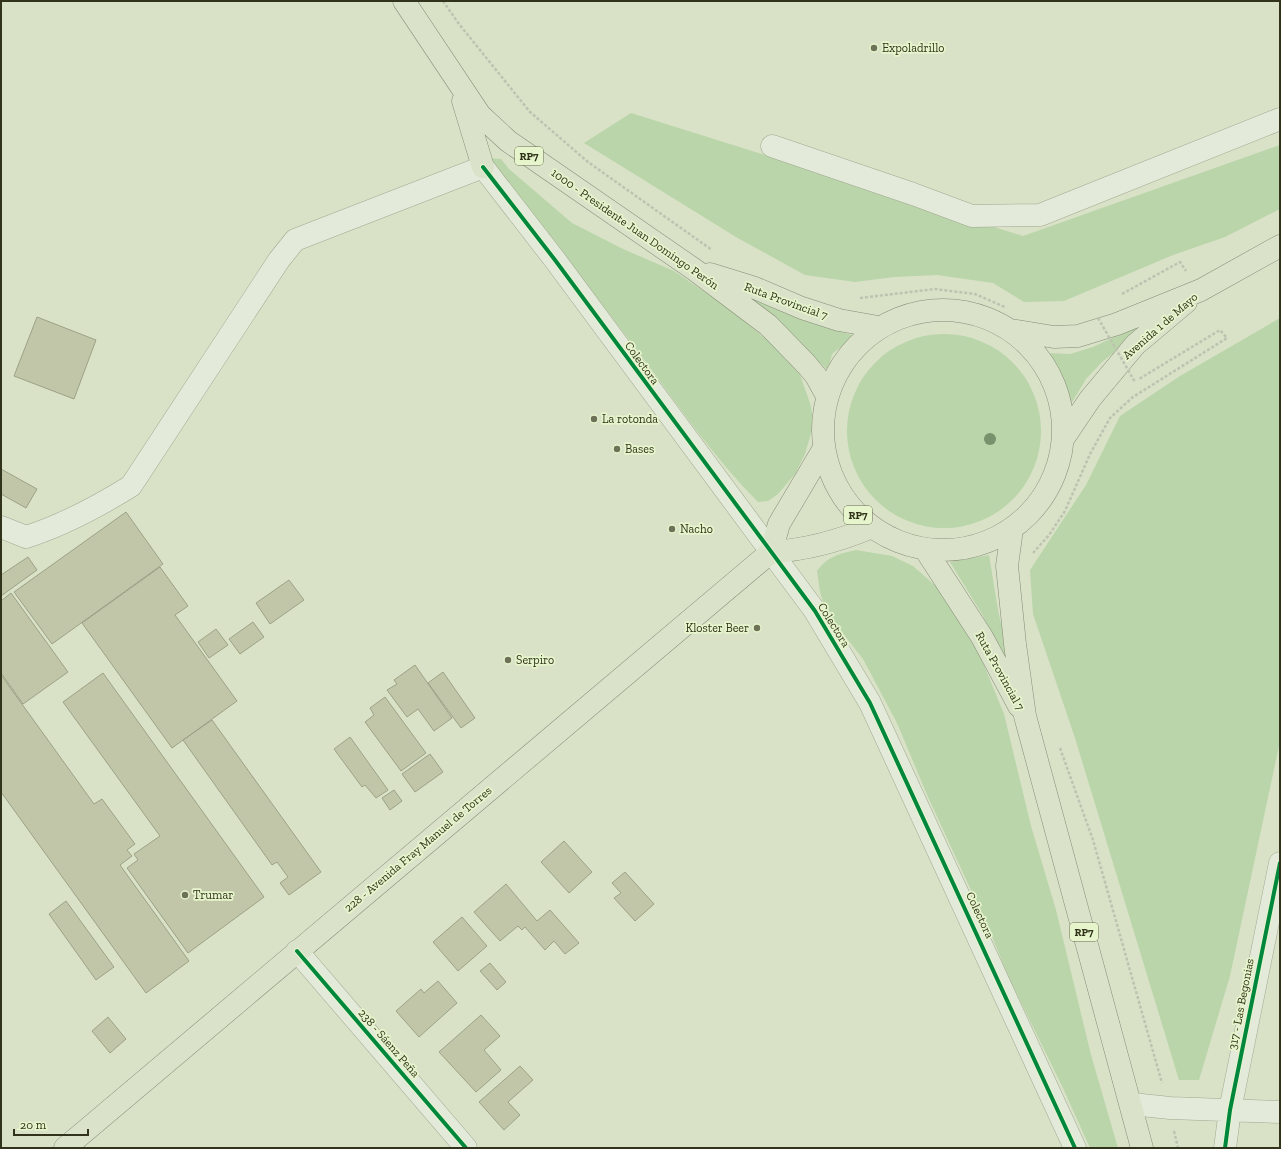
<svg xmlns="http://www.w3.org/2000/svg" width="1281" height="1149" font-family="'Zilla Slab',serif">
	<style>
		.green { fill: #b9d5a9 }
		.building { fill: #c1c6a8; stroke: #9da287 }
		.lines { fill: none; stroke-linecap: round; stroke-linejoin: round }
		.minor-casing { stroke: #a1a791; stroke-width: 23 }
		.major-casing { stroke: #878c78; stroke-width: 23 }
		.path { stroke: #bdc3b1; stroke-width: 2.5; stroke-dasharray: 3 2; stroke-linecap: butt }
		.minor { stroke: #e4eada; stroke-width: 22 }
		.major { stroke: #dae2ca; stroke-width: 22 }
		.path-bridge { stroke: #bdc3b1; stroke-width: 2.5; stroke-dasharray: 3 2; stroke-linecap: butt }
		.cycleway-casing { stroke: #e7f5cc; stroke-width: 6 }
		.cycleway { stroke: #00873e; stroke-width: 4 }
		.tree { fill: #77926c }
		.poi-dot { fill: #6c7157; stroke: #e7f5cc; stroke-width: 1.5 }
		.labels { text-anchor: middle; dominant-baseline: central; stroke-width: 3.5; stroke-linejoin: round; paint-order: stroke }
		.shield { fill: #e7f5cc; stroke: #686e50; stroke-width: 1 }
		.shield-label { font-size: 11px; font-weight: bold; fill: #31341b }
		.poi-label { font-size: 12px; fill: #31341b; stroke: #e7f5cc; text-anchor: start }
		.street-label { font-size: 12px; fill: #31341b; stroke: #e7f5cc }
	</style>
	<rect width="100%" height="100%" fill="#d9e2c7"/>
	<path class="green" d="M631,113l392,123 257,-91v64l-55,28 -52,18 -109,46 -40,1 -31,-19 -56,-8 -43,2 -39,5 -50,-7 -69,-38 -152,-94z
		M487,158l14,1 8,10 63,54 51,26 51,22 57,39 49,41 20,24 10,28 4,20 -9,31 -10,20 -17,20 -10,7 -10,1c-42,-42 -79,-95 -115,-144 -51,-67 -103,-134 -156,-200z
		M724,281l73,37 58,18 -23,18 -4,17 -39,-40z
		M1162,314l-60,48 -16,17 -15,25 -25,-51 24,1 23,-7z
		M1280,318v423l-50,235 -31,104h-20l-104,-342 -42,-124 -3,-44 56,-85 34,-69 60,-40z
		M847 431a97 97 0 1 1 194 0a97 97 0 1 1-194 0Z
		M856,550l36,6 21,10 26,23 26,38 16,31 23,56 27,112 25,84 35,145 27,93h-28l-27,-60 -55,-112 -19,-47 -61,-132 -31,-74 -34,-64 -37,-47 -6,-20 -3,-21c11,-15 22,-17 39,-21z
		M989,555l9,55 15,66 -31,-62 -32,-52z"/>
	<path class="building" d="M37,317l59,23 -22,59 -60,-23z
		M1,469l36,20 -11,19 -25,-14z
		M126,512l37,52 -111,80 -38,-52z
		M28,557l9,13 -36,26v-21z
		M160,567l28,39 -13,9 62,86 -65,47 -90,-125z
		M289,580l15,20 -34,24 -14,-21z
		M11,593l57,79 -45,32 -22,-31v-72z
		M253,622l11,15 -24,17 -11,-15z
		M216,629l12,16 -19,13 -11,-16z
		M415,665l37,53 -18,13 -16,-22 -11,8 -20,-27 10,-6 -3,-4z
		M443,672l32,46 -14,10 -33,-45z
		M103,673l161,224 -76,56 -61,-85 11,-8 -4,-6 26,-18 -97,-134z
		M1,675l93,129 8,-5 33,45 -8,6 5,6 -12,9 69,96 -43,32 -145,-201z
		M385,697l41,56 -25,18 -36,-49 9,-7 -4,-7z
		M212,720l109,152 -32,23 -9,-12 8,-6 -11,-15 -5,3 -89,-125z
		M350,737l38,53 -12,8 -11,-13 -3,2 -28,-38z
		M430,754l13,18 -28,20 -13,-18z
		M394,790l8,11 -12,9 -8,-12z
		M564,841l28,31 -23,21 -28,-31z
		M625,872l29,32 -19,17 -21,-23 7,-5 -9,-10z
		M506,884l31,37 13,-11 29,33 -14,11 -11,-13 -9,9 -20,-23 -3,3 -4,-4 -18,15 -26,-29z
		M66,901l48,66 -18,13 -47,-66z
		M462,917l25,29 -29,25 -25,-29z
		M490,963l16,19 -9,8 -17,-19z
		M438,981l19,22 -38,34 -23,-26 25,-22 3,4z
		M481,1015l19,21 -16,14 17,20 -25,22 -37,-40z
		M108,1017l18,22 -16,14 -18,-22z
		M520,1066l13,14 -25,22 12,13 -16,15 -25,-28z"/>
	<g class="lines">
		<g class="minor-casing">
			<path id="minor" d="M772,146l141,48 59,22 68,-1 240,-96
				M1,527l25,10c38,-12 71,-30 105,-51l148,-226 16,-20 188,-73 72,93 260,351 55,92 205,445
				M297,951l169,197
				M1132,1104l38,4 110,4
				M1225,1148l5,-38 50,-247"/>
		</g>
		<g class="major-casing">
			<path id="major" d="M404,1l76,114 28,26 187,129 73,55 38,39 10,12 11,20
				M463,101l20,66
				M710,274l45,14 47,20 37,12 39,7
				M823 430a120 120 0 1 1 240 0a120 120 0 1 1-240 0Z
				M1010,330l44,7 24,-1 39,-12 84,-34 79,-44
				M1063,439l27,-40 45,-54 51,-43
				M1012,529l-5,37 8,78 10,72 117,432
				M925,549l57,88 37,69
				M771,552c36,-2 68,-11 101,-25
				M65,1148l706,-596 8,-28 45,-76"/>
		</g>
		<path class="path" d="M443,1l16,23 71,88 58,50 124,88
			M1122,294l58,-32 6,9
			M860,298l75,-9 40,5 30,13
			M1033,553l16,-18 16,-24 25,-57 20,-36 23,-21 94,-59 -7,-8 -81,49
			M1060,748l33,92 69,243
			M1174,1131l4,17"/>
		<use href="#minor" class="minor"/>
		<use href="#major" class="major"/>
		<path class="path-bridge" d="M1098,318l37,64"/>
		<g class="cycleway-casing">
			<path id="cycleway" d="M483,167l72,93 260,351 55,92 205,445
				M297,951l169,197
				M1225,1148l5,-38 50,-247"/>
		</g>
		<use href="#cycleway" class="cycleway"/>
	</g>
	<circle class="tree" cx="990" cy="439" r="6"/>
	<g class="poi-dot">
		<circle cx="874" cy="48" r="4"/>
		<circle cx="594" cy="419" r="4"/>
		<circle cx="617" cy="449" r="4"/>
		<circle cx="672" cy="529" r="4"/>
		<circle cx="757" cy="628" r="4"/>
		<circle cx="508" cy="660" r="4"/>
		<circle cx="185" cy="895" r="4"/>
	</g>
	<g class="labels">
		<g class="shield">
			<rect x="515" y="147" width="28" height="18" rx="3"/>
			<rect x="844" y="506" width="28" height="18" rx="3"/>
			<rect x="1070" y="923" width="28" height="18" rx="3"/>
		</g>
		<g class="shield-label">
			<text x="529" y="156">RP7</text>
			<text x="858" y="515">RP7</text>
			<text x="1084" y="932">RP7</text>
		</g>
		<g class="poi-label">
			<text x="882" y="48">Expoladrillo</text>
			<text x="602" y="419">La rotonda</text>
			<text x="625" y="449">Bases</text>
			<text x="680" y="529">Nacho</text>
			<text x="749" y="628" text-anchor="end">Kloster Beer</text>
			<text x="516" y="660">Serpiro</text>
			<text x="193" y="895">Trumar</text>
		</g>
		<g class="street-label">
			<text transform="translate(635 229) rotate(35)">1000 - Presidente Juan Domingo Perón</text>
			<text transform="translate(786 301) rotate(20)">Ruta Provincial 7</text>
			<text transform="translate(1160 326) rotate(-41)">Avenida 1 de Mayo</text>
			<text transform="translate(642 363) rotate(54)">Colectora</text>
			<text transform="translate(834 625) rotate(58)">Colectora</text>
			<text transform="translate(1000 671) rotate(61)">Ruta Provincial 7</text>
			<text transform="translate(418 849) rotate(-40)">228 - Avenida Fray Manuel de Torres</text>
			<text transform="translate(980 915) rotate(65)">Colectora</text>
			<text transform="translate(1241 1004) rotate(-79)">317 - Las Begonias</text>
			<text transform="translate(389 1043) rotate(49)">238 - Sáenz Peña</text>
		</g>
	</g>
	<rect width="1281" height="1149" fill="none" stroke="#31341b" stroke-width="4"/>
	<path d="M14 1129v6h74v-6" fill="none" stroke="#31341b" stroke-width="2"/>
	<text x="20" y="1129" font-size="12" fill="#31341b" stroke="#e7f5cc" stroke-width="3" paint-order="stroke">20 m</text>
</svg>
